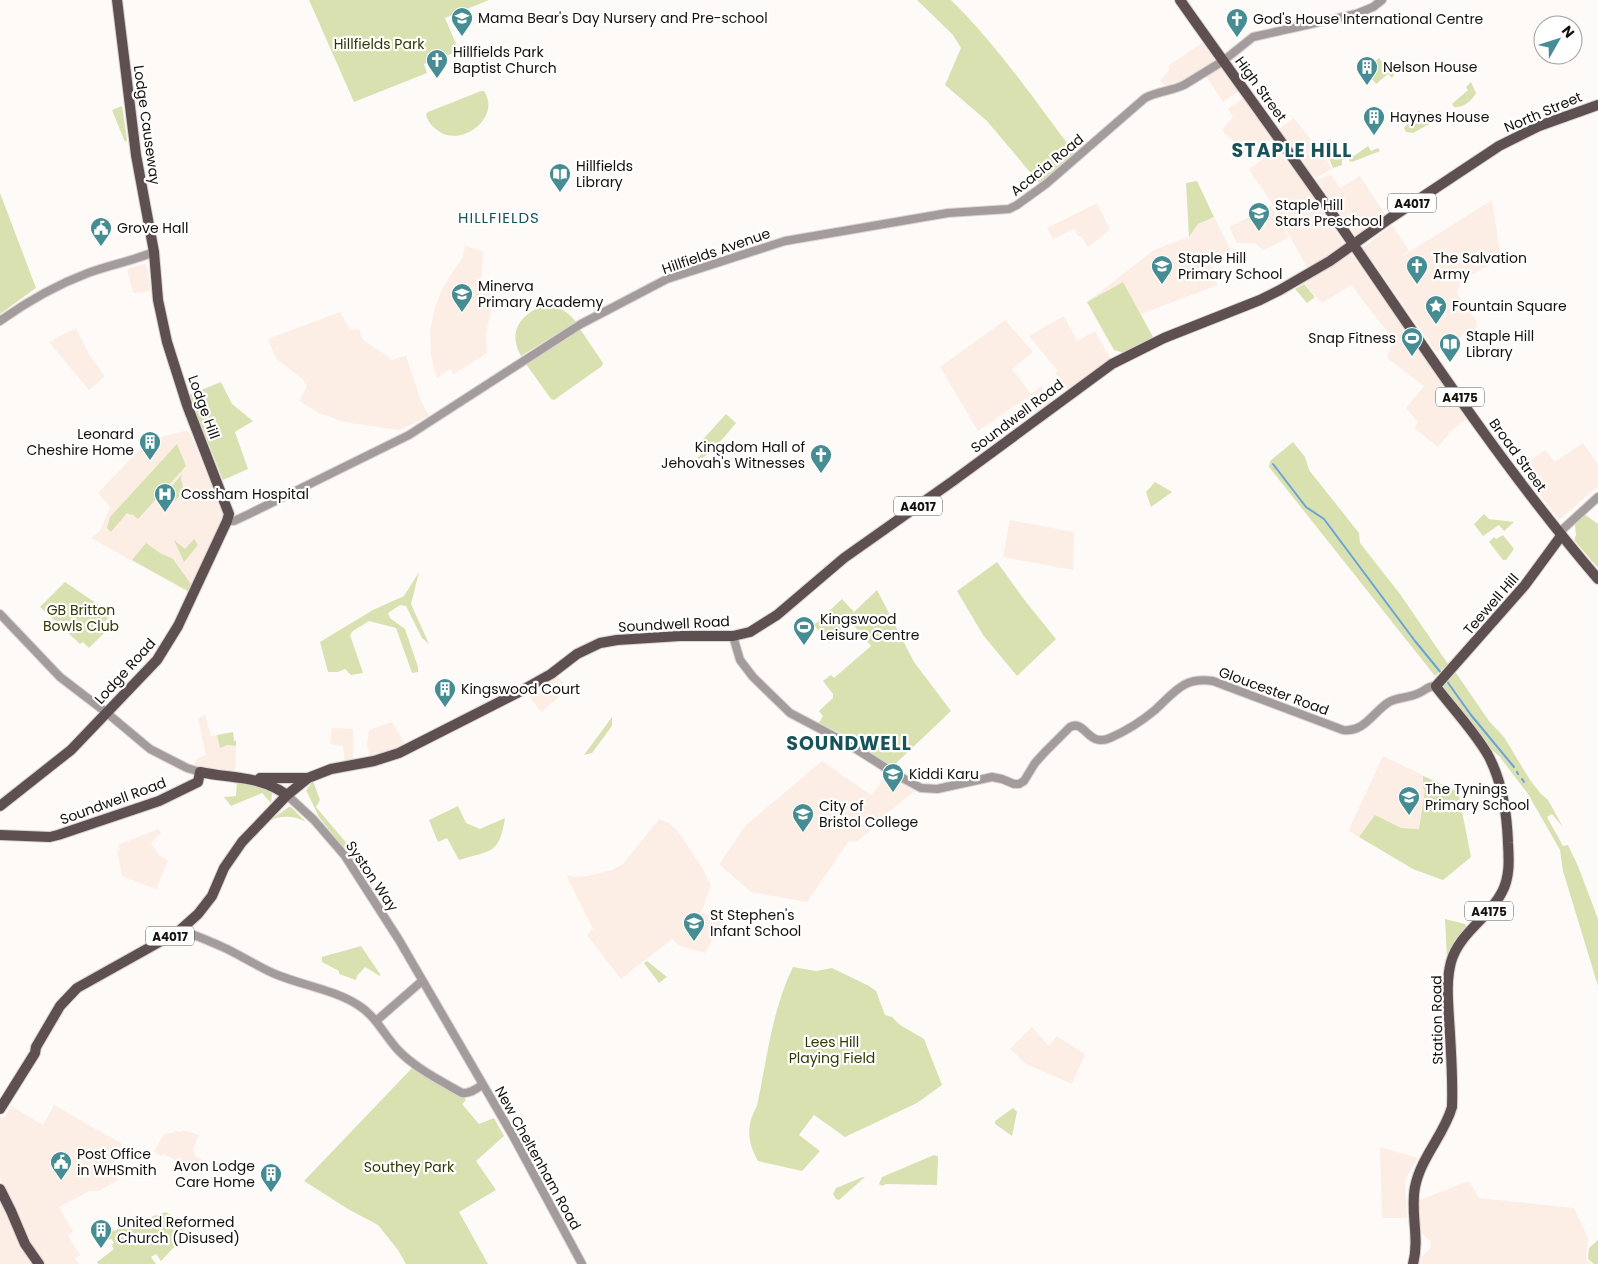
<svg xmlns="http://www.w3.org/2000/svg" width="1598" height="1264" font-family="Poppins,sans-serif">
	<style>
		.built { fill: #fdeee5 }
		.green { fill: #d9e1b0 }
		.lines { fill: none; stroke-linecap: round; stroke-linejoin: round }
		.stream { stroke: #6ba3d8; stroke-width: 2 }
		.minor-casing { stroke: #d9d5d2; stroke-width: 10 }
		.major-casing { stroke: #d9d5d2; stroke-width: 12 }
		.minor { stroke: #a49b9d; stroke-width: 8 }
		.major { stroke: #5e4f51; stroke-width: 10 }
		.labels { text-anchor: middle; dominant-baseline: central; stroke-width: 4.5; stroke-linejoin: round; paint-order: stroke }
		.shield { fill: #fff; stroke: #5b5855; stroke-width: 1 }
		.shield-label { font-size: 12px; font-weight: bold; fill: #15100c }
		.poi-label { font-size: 14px; fill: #15100c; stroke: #fff; text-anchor: start }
		.park-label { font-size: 14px; fill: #343800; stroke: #fff }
		.street-label { font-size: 14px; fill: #15100c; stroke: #fff }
		.neighbourhood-label { font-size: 15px; letter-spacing: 1px; fill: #175359; stroke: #fff }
		.district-label { font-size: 19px; font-weight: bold; letter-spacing: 1px; fill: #175359; stroke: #fff }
	</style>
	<rect width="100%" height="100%" fill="#fefaf8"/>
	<path class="built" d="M1203,42l13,19 -33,23 -13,3 -4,-1 -6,-5 10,-12 -2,-3z
		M1222,65l17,26 -16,11 -17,-26z
		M1244,98l28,40 -22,17 -28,-24 11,-14 -5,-8z
		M1294,118l28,36 10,15 -17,9 -36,-49z
		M1276,148l25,31 46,69 -38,23 -38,-69 -22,-32z
		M1331,175l9,13 20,-12 26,40 -30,19 -40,-55z
		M1492,200l9,58 -40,23 -4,13 19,26 2,6 -42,26 -73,-104 29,-23 17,25 -8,7z
		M1097,203l13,27 -22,17 -7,-11h-3l-4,-7 -21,10 -6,-11z
		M1271,206l18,32 -26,12 -8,-7h-18l-8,-16z
		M1214,217l17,34 -20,12 3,8 -2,2 6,12 -77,29 13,25 -40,11 -27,-48 67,-52 35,-13 9,-13z
		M465,246l18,5 -2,35 13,13 -8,34 1,20 -33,21 -4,-5 -13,9 -6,-22 -1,-24 2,-12 3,-13 8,-20 20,-31z
		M1350,252l118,166 -15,11 -15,18 -24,-19 4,-6 -12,-14 18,-22 -37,-28 6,-19 -42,-54 -29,18 -18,-19z
		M144,264l3,3 4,24 -18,2 -6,-24z
		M340,312l10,18 9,-1 4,11 29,20 14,-5 15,46 8,15 -29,14 -15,-2 -40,-6 -26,-9 -20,-12 8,-15 -4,-7 -27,-20 -8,-20z
		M1064,316l13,25 18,-10 16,29 -43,29 -13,-16 5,-4 -3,1 -28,-34z
		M1005,320l28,32 -21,17 19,25 10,-8 3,3 -2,2 10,12 -14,10 -12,-15 -48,33 -38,-64z
		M76,328l14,28 15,20 -16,14 -40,-48z
		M185,431l5,2 34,82 -36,77 -97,-54 9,-7 10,-24 -12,-14 51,-53z
		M1583,443l15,21v22l-39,34 -39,-52 25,-18 10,12z
		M1010,520l64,12 -1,38 -70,-13z
		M557,676l9,9 -6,11 -19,16 -14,-19z
		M205,715l6,21 6,-1 3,12 7,-2 9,1 -1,26 -27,-2 -14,-5 4,-7 8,-3 -8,-37z
		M392,722l14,23 -36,12 -3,-12 2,-15z
		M332,728l21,1v33l-8,1 -2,-17 -13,-2z
		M1383,756l75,36 13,65 -28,23 -30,-11 -64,-38 2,-3 -1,-1z
		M822,761l49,34 16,-21 29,16 -29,23 -17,18 -14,11 -7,-1 -42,61 -56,-10 -32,-28 27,-39z
		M659,819l10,4 10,10 24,36 8,17 -10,27 23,6 -19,34 -25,-7 -8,-7 -51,40 -34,-44 6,-6 -27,-54 8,2 13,-1 25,-6 11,-6z
		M158,829l3,4 -10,10 7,11 10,7 -12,28 -34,-13 -5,-25 3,-1 -2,-5z
		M1032,1027l17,19 8,-10 28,18 -13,30 -46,-20 -16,-15z
		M54,1105l68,39 -12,27 8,9 -19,11h-10l-30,16 14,25 -5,3 12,20 -5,4 4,5h-35l-13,-16 -8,-18 -23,-52v-62l2,3 2,-1 7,-12 32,19z
		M175,1130l5,2 2,-2 17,5 -6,14 2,7 12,6 -6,10 -38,-18 -1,2 -8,-4 10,-18 10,-2z
		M1380,1147l38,11 -13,22 2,38h-25z
		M1469,1181l10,17 95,10 14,30 -2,22 6,4h-174l2,-6 11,-10 -1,-7 -12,-12 -1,-28z
		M0,1202l22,44 11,18h-33z"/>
	<path class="green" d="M309,0h180l-44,18 14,33 -35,13 3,9 -73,29z
		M917,0h34c47,46 85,102 124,154l-35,30 -53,-63 -42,-36 16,-37 -8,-13z
		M1379,58l10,13 4,-3 2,5 -3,5 -4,-4 -12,10 -12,-15z
		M1471,82l5,11c-4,8 -13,15 -22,14l-2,-3 16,-14 -2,-3z
		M481,91h3c18,27 -24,58 -47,39 -5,-4 -10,-9 -11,-16l2,-2z
		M122,106l5,34 -2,2 -13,-32z
		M1419,110l12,13 -18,10 -7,-1 -2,-4z
		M1330,139l5,8 -5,5 5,7 12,-8 -1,7 -4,2v5l-9,3 -9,-22 4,-3 -1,-2z
		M1368,146l3,5 7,-3 2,3 -28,11 -3,-1v-9l5,4z
		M1197,181l17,36 -16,7 -9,13 -3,-54z
		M0,193l36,95 -36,26z
		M1123,282l31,57 -30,14 -10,-3 -27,-48z
		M1304,284l11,13 -8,6 -12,-14z
		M544,305c13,1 24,6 32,17l-55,34c-14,-24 0,-42 23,-51z
		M580,329l23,34 -1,3 -48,34 -3,-1 -25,-35z
		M221,382l11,22 21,17 -18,11 13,37 -25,11 -34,-85z
		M726,414l10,9c-15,18 -30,36 -51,47l7,-8 10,-8 -5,-8z
		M1293,442l12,15 4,13 50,63 1,10 40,51 48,70 -13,12 -166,-209 1,-6z
		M177,444l9,22 -48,53 -6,-5 -1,1 -4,-2 -16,19 -4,-4 3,-11z
		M182,474l-1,5 3,12 -9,10 -9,-8z
		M1155,482l17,10 -21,15 -5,-15z
		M1484,514l5,5 25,3 -10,9 -5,-6 -16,11 -9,-12z
		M1584,514l14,10v44l-24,-28 2,-5 -1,-11z
		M1503,535l11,14 -8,11h-3l-14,-18 5,-5 2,2z
		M194,539l4,6 -14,17 -10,-22 11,9z
		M146,543l14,10 13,6 18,25 -3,7 -56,-31z
		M997,562l29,40 30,37 -39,37 -34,-41 -26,-44z
		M419,572l-8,32 18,40 -7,-6 -16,-32 -6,-1 -12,8 2,5 15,11 13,38v5l-6,1 -16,-45 -27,-7 -16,10 -3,4 13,38 -12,2 -6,-6 -7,3h-10l-8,-30 53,-32 31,-14z
		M65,582l47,32 -11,12 5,5 -17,17 -6,-6 -3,2 -40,-37z
		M877,590l37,72 37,49 -59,56 -46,-31 -27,-13 4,-7 -4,-5 14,-13v-4l-10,-13 8,-6 3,3 37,-32 -20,-24 -12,9 2,2 -12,10 -15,-18 28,-26 12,13z
		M1454,670l35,51 15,16 26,43 11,14 7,6 15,27 -11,-13 -5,3 16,29 5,-1 10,21 20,53v67l-35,-115 -3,-21 -32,-56 -29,-38 -14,-12 -44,-56z
		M612,717v9l-20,27 -8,2z
		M233,732l1,9h2v5l-9,-1 -7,3 -3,-13z
		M1423,776l35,16 13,65 -28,23 -30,-11 -54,-32 16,-22 26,13 18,1 6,-38 -2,-3z
		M237,781l22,6 13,6 -1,10 -9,-10 -31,13 -7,-9 12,-1z
		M313,781l7,19 -4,7 38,45 17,29 -5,-2 -11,-17 -36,-45 -13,-27z
		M458,806l8,17 14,6 25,-11c-6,37 -14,32 -46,42l-12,-22 -9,4 -9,-22z
		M289,807h2l15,15c-12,-7 -27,-7 -39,0z
		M1445,919l20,5 2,3 -12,13 -6,18h-2z
		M361,946l19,28v2l-15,-9 -8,9 -1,4 -17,-6v-3l-17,-9v-5z
		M647,961l20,16 -8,6 -15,-20z
		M793,967l23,4 16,-3 37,18 7,5 9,24 7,2 8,8 24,14 18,46 -25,18 -72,34 -31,-22 -15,20 21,16 -18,20 -44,-10c-11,-19 -12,-36 -1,-55 10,-47 15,-96 36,-139z
		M412,1068l34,20 16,7 4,5 -4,4 17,20 15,-6 10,18 -28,25 20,29 -37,22 29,52h-82l-8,-14 -20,-25 -30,-16 -44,-28z
		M1013,1108l4,4 -5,24 -17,-12v-3z
		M934,1155l3,1 1,1 -1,28 -51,-1 -4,2 -3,-2 3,-7z
		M863,1177h2l-26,23 -3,-1 -3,-5 3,-6z
		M166,1212l19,13 -10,21 -14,15 -5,-7 -5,3 5,7h-58l-1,-2 17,-13 -2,-3 2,-4 -3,-3 -3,1 -4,-4 2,-2 27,-11z
		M1598,1240v24h-4l-6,-5 1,-11z"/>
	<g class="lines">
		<path class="stream" d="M1273,464l33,43 18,12 91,122 27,33
			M1446,680l25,35 43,52
			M1517,772l1,2
			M1522,779l2,3"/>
		<g class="minor-casing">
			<path id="minor" d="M0,321c28,-20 56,-36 88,-48 22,-8 44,-12 66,-21
				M227,521h7l15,-7 160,-79 172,-111 86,-45 118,-38 163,-28 61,-4 8,-4 29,-21 99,-86c13,-7 27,-7 39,-13l39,-24 30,-24 103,-23 17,-7 9,-7
				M1561,536l2,-7 35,-32
				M0,614l60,63 47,36 43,36 37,19 13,4
				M733,636l7,24 13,17 37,36 55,29 52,33 24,13 16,1 55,-12 10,2 12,5h5l5,-3 11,-18 10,-11 25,-25c15,-8 18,21 40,11 16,-7 32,-17 45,-28 21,-19 28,-33 58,-29l130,49c21,3 30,-18 46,-28 9,-5 21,-4 30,-9 7,-3 10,-8 17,-7
				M287,795l27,25 31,36 54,84 114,196 69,128
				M181,930c16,6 31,12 46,19 16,8 32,18 48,25 26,11 60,16 83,31 18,11 26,30 40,45 17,18 43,31 64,43 8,1 14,-4 20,-8
				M376,1021l46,-40"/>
		</g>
		<g class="major-casing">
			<path id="major" d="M1180,0c57,81 116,161 173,244 78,114 155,230 245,335
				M260,778h48
				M0,806l71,-56 86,-90 21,-34 49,-105 2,-7 -42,-109 -20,-63 -9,-42 -4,-48 -18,-97 -19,-155
				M0,835l50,2 8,-2 101,-34 39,-19 2,-10c32,7 59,3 87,23
				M0,1109l35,-56 1,-6 24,-41 17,-18 102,-57 19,-17 14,-18 12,-28 18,-26 45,-47 21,-17 23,-9 43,-8 25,-8 120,-61 32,-18 26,-20 23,-11 17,-3 63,-4h53l17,-4 27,-17 67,-57 109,-77 159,-117 52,-26 96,-38 20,-10 50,-29 59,-42 110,-73 40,-20 59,-21
				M0,1189l11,22 14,33 14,20
				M1413,1264c7,-26 -3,-51 2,-77 6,-30 29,-52 37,-80 1,-29 -1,-59 -3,-88 -1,-19 -3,-38 2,-57 8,-29 38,-44 51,-70 8,-15 7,-32 6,-49 -1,-29 -6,-62 -20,-88 -14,-24 -34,-45 -51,-67l-1,-2 89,-101 36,-49"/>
		</g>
		<use href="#minor" class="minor"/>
		<use href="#major" class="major"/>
	</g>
	<defs>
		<g id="school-pin" transform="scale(1.125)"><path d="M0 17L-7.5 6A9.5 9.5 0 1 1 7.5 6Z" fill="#458c93" stroke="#fff"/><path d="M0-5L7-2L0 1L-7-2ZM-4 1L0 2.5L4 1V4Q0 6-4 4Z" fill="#fff"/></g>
		<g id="church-pin" transform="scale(1.125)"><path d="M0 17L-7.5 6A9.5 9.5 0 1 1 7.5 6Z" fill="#458c93" stroke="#fff"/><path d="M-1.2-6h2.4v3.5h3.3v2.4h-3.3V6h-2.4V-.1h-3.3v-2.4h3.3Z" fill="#fff"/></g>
		<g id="building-pin" transform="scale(1.125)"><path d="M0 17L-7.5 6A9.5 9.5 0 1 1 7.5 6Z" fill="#458c93" stroke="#fff"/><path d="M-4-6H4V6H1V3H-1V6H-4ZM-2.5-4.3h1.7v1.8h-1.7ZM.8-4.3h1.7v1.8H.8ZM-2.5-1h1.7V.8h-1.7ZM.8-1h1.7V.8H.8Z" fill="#fff"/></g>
		<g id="library-pin" transform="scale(1.125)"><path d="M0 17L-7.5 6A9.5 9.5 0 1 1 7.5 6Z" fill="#458c93" stroke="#fff"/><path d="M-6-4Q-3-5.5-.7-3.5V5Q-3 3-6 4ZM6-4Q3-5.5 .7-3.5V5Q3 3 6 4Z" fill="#fff"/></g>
		<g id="civic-pin" transform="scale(1.125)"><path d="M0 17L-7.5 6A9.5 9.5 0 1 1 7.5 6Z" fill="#458c93" stroke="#fff"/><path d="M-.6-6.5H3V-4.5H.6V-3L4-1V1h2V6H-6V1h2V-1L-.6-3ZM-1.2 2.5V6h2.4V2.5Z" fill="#fff"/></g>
		<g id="sight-pin" transform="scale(1.125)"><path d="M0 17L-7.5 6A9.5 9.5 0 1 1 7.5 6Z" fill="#458c93" stroke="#fff"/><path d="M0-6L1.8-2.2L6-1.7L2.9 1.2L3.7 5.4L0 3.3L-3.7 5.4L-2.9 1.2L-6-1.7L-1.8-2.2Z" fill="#fff"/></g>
		<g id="stadium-pin" transform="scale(1.125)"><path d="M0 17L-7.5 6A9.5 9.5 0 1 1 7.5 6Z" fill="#458c93" stroke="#fff"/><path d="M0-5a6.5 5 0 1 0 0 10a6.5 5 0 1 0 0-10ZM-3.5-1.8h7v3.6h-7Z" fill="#fff"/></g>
		<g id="hospital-pin" transform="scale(1.125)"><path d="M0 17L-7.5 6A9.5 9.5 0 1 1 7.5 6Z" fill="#458c93" stroke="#fff"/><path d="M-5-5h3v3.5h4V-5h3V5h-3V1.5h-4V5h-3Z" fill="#fff"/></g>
		<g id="university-pin" transform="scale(1.125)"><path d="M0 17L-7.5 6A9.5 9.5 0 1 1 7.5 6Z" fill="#458c93" stroke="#fff"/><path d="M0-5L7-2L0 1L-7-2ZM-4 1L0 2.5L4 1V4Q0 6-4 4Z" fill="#fff"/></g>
	</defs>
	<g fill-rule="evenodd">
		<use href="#school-pin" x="462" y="18"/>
		<use href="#church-pin" x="1237" y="19"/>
		<use href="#church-pin" x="437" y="60"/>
		<use href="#building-pin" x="1367" y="67"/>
		<use href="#building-pin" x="1374" y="117"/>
		<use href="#library-pin" x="560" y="174"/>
		<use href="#school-pin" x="1259" y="213"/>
		<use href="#civic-pin" x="101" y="228"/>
		<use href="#school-pin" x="1162" y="266"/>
		<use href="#church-pin" x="1417" y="266"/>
		<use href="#school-pin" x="462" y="294"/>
		<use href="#sight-pin" x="1436" y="306"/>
		<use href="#stadium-pin" x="1412" y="338"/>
		<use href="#library-pin" x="1450" y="344"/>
		<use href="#building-pin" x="150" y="442"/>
		<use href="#church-pin" x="821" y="455"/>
		<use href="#hospital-pin" x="165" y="494"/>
		<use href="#stadium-pin" x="804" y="627"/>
		<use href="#building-pin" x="445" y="689"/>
		<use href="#school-pin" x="893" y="774"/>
		<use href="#school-pin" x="1409" y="797"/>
		<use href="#university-pin" x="803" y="814"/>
		<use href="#school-pin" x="694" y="923"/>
		<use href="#civic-pin" x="61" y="1162"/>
		<use href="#building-pin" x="271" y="1174"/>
		<use href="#building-pin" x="101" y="1230"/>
	</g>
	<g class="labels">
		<g class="shield">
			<rect x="1388" y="193.5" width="48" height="19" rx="4"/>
			<rect x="1436" y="387.5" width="48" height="19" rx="4"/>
			<rect x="894" y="496.5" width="48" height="19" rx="4"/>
			<rect x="1465" y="901.5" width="48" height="19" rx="4"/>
			<rect x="146" y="926.5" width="48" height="19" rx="4"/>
		</g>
		<g class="shield-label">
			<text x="1412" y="203">A4017</text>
			<text x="1460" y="397">A4175</text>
			<text x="918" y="506">A4017</text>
			<text x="1489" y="911">A4175</text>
			<text x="170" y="936">A4017</text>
		</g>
		<g class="poi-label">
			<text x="478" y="18">Mama Bear's Day Nursery and Pre-school</text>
			<text x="1253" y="19">God's House International Centre</text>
			<text x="453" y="52">Hillfields Park<tspan x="453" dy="16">Baptist Church</tspan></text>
			<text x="1383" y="67">Nelson House</text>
			<text x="1390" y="117">Haynes House</text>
			<text x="576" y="166">Hillfields<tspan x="576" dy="16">Library</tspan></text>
			<text x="1275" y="205">Staple Hill<tspan x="1275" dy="16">Stars Preschool</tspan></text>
			<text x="117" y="228">Grove Hall</text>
			<text x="1178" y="258">Staple Hill<tspan x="1178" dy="16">Primary School</tspan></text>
			<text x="1433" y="258">The Salvation<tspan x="1433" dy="16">Army</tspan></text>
			<text x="478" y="286">Minerva<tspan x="478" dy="16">Primary Academy</tspan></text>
			<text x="1452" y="306">Fountain Square</text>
			<text x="1466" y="336">Staple Hill<tspan x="1466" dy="16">Library</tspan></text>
			<text x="1396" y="338" text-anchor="end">Snap Fitness</text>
			<text x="134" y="434" text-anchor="end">Leonard<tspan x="134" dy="16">Cheshire Home</tspan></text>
			<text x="805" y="447" text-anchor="end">Kingdom Hall of<tspan x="805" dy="16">Jehovah's Witnesses</tspan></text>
			<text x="181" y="494">Cossham Hospital</text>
			<text x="820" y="619">Kingswood<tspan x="820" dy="16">Leisure Centre</tspan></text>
			<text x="461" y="689">Kingswood Court</text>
			<text x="909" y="774">Kiddi Karu</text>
			<text x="1425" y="789">The Tynings<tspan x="1425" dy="16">Primary School</tspan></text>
			<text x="819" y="806">City of<tspan x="819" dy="16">Bristol College</tspan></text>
			<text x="710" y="915">St Stephen's<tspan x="710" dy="16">Infant School</tspan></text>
			<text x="77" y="1154">Post Office<tspan x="77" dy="16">in WHSmith</tspan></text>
			<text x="255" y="1166" text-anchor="end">Avon Lodge<tspan x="255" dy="16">Care Home</tspan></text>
			<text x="117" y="1222">United Reformed<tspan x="117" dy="16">Church (Disused)</tspan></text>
		</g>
		<g class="park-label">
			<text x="379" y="44">Hillfields Park</text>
			<text x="81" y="610">GB Britton<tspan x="81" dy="16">Bowls Club</tspan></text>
			<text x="832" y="1042">Lees Hill<tspan x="832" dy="16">Playing Field</tspan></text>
			<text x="409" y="1167">Southey Park</text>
		</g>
		<g class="street-label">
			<text transform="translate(1261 89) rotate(54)">High Street</text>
			<text transform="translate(1543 112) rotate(-23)">North Street</text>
			<text transform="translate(147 125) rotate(82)">Lodge Causeway</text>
			<text transform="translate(1047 165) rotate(-39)">Acacia Road</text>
			<text transform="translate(716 251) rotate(-19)">Hillfields Avenue</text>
			<text transform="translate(204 407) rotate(70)">Lodge Hill</text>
			<text transform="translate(1017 416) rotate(-37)">Soundwell Road</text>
			<text transform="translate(1518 455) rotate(54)">Broad Street</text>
			<text transform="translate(1491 604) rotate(-49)">Teewell Hill</text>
			<text transform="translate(674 624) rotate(-3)">Soundwell Road</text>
			<text transform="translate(125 671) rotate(-48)">Lodge Road</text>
			<text transform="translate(1274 691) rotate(20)">Gloucester Road</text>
			<text transform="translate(113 801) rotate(-20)">Soundwell Road</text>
			<text transform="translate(372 876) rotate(56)">Syston Way</text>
			<text transform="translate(1437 1020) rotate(-91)">Station Road</text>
			<text transform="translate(538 1158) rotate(61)">New Cheltenham Road</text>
		</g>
		<g class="neighbourhood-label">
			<text x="499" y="217">HILLFIELDS</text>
		</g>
		<g class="district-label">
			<text x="1292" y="150">STAPLE HILL</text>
			<text x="849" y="743">SOUNDWELL</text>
		</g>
	</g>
	<g transform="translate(1558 40) rotate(51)"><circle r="24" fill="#ffffff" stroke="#a19f9e"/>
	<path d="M0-4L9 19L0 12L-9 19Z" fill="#458c93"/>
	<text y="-8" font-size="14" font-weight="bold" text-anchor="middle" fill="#15100c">N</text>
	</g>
</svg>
